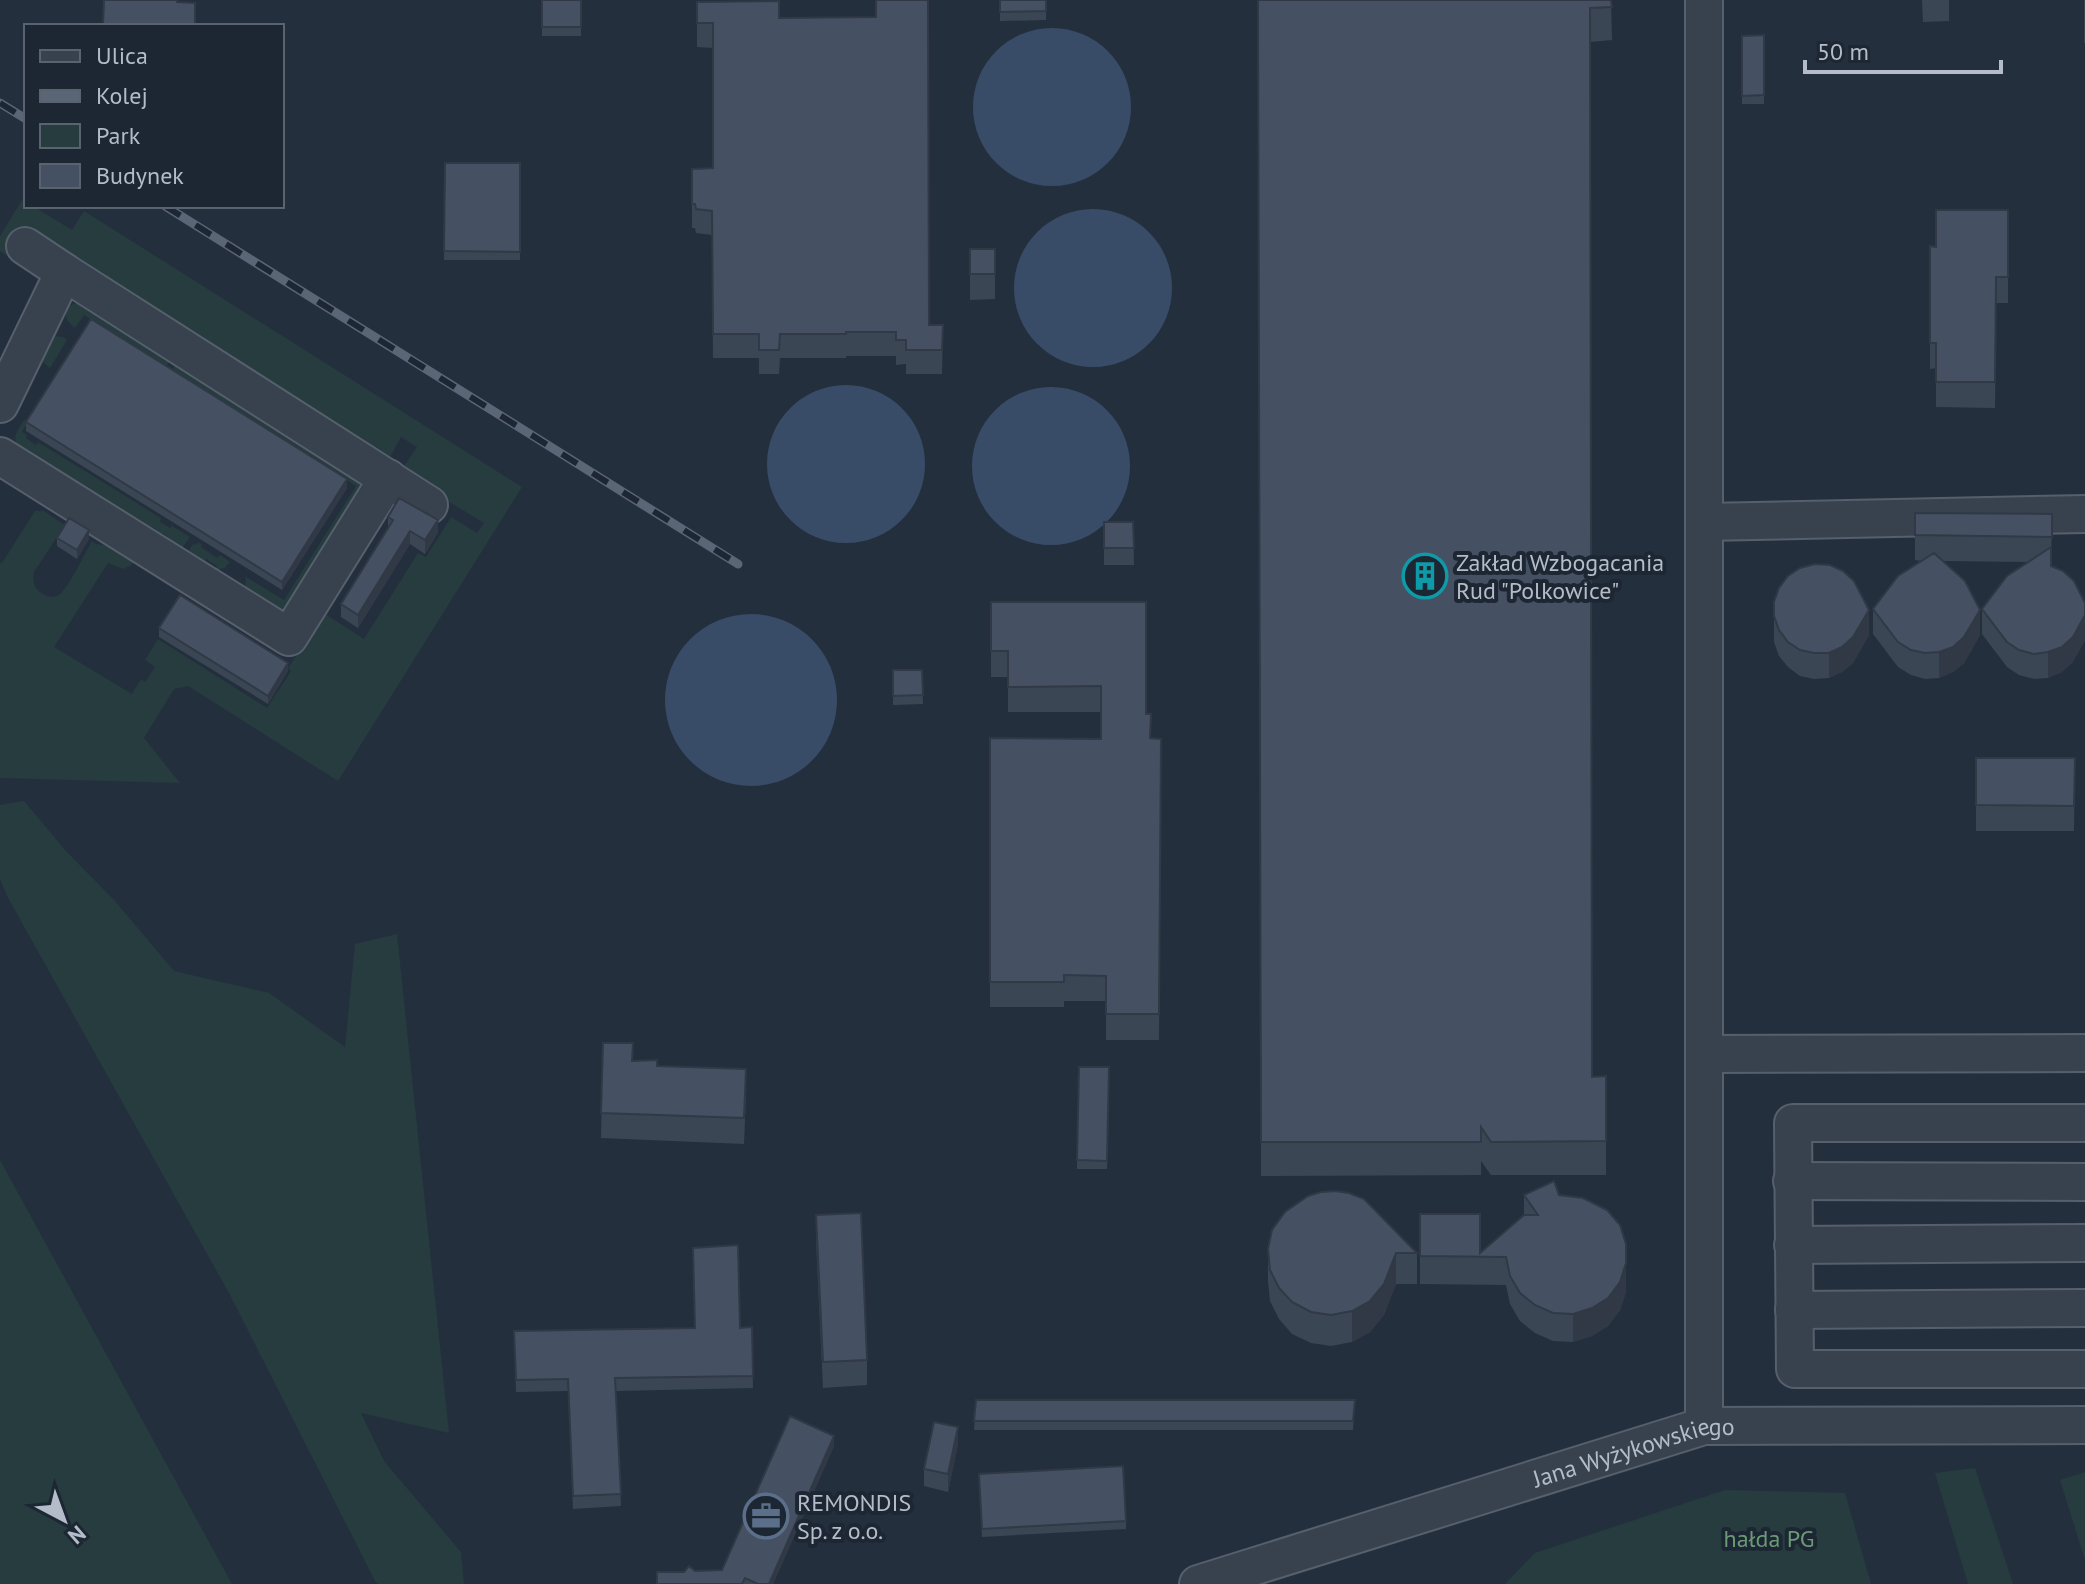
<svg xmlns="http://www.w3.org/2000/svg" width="2085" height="1584" font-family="'PT Sans',sans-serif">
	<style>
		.green { fill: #263c3f }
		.water { fill: #394c67 }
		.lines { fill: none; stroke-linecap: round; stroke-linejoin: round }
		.minor-casing { stroke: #565f6c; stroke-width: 40 }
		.minor { stroke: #38414e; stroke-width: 36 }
		.rail-casing { stroke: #5a6575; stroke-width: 9 }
		.rail { stroke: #1d2633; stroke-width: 6; stroke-dasharray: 18; stroke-linecap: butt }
		.wall { fill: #3b4654 }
		.shaded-wall { fill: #303945 }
		.building { fill: #455162; stroke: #303945; stroke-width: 2 }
		.labels { text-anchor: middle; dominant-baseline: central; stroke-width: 8; stroke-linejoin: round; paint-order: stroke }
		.poi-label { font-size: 24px; fill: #b4bcc9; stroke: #1d2633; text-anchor: start }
		.street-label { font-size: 24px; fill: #b4bcc9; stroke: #1d2633 }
		.park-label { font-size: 24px; fill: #6b9a76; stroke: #1d2633 }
	</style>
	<rect width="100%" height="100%" fill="#242f3e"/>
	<path class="green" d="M22,200l4,2v4h7l39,24 12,-19 438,276 -184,294 -150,-95 -14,3 -30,49 36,45 -180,-5v-215h2l33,-52h9l21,14 -31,47c-2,9 0,17 9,22 6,4 13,4 18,-1 10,-10 23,-38 31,-52l4,3 34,4 5,12 -5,6 -7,3 -15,-6 -54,84 78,47 9,-15 4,3 10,-15 -10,-7 13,-21 109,69 24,-37 -3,-3 10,-15 -4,-3 25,-40 45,29 54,-86 8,4 25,-40 26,16 7,-10 -84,-51 17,-25 -16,-10 -14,26 -363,-226 -13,21 -11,-7v-15z
		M82,302l92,51 -8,14 -82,-52 -9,13c-7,-6 -12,-11 -8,-20l6,-4z
		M53,336l10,1 4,3 -17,28 -7,-6 -3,-6z
		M180,357l184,128 -80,127h-5l-34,-22 1,-13 38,23 72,-114 -184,-115z
		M24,420l4,2 -6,10 5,3 -1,3 10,7 2,-3 123,76 -1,4 10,6 2,-2 18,11 -7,10 -4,2 -13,-8 2,-4 -6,-4 -3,4 -5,-4 2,-4 -7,-3 -2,3 -130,-83c-5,-10 2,-18 7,-26z
		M198,542l4,3 -1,2 16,11 3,-3 10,7 -5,6 -10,2 2,-4 -11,-7 -3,5 -13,-8 -2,-4 5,-8 3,1z
		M24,801l41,49 50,51 59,70 95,22 76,54 10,-103 42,-10 52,499 -88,-20 23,48 77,91 3,32h-86l-3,-3 -146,-288 -222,-397 -7,-17v-74z
		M0,1160l232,424h1h-233z
		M1975,1468l38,116h-45l-33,-111z
		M2085,1472v88l-25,-80z
		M1725,1490l120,3 26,91h-366l30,-31z"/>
	<path class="water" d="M973 107a79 79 0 1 1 158 0a79 79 0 1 1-158 0Z
		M1014 288a79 79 0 1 1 158 0a79 79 0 1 1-158 0Z
		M767 464a79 79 0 1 1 158 0a79 79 0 1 1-158 0Z
		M972 466a79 79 0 1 1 158 0a79 79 0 1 1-158 0Z
		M665 700a86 86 0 1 1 172 0a86 86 0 1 1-172 0Z"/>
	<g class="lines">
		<g class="minor-casing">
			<g id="minor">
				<path d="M25,246l39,26"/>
				<path d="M0,404l64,-132 365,233"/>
				<path d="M0,456l289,181 99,-159"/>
				<path d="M1704,522l381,-8"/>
				<path d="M1705,1054l380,-1"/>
				<path d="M2085,1123h-292l2,246h290"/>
				<path d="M1792,1181l293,1"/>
				<path d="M1793,1245l292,-2"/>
				<path d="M1794,1310l291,-2"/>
				<path d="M1704,1426v-1426"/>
				<path id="s1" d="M1198,1584l506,-158 381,-1"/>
			</g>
		</g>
		<use href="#minor" class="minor"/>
		<g class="rail-casing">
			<path id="rail" d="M0,103l26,16
				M165,206l573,358"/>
		</g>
		<use href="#rail" class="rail"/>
	</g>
	<path class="wall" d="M542,0h39v36h-39z
		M1000,0h46v20l-46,1z
		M1258,0h353l1,40 -22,2 2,1035 14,-1v99h-115l-10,-14v14l-220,1z
		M1922,0h27v21l-26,1z
		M2084,0h1v43h-1z
		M697,2l82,16 150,307h14l-1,49h-36v-10l-10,1v-9h-50v2h-66l-1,16h-20v-16h-46l-1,-123 -16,-2 -1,-5h-3v-59l21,-1v-120l-16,-1z
		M1764,35v69h-22v-68z
		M445,163h75v97h-76z
		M2008,210v93h-12l-1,105 -59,-1v-39l-6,1v-123l6,1z
		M970,249h25v50l-25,1z
		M26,422l321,66 -65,102 -256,-159z
		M1915,513l137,1 -1,52 22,96 -11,10 -14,6 -14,1 -15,-4 -12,-8 -25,-33v-25l46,-47 -85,-1 37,74 -16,28 -11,9 -14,6 -14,1 -14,-4 -13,-8 -25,-33v-25l48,-48 -6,-1z
		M388,517l50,16 -13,21 -15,-10 -52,84 -17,-11v-13l47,-75z
		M1104,522h29l1,43h-30z
		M57,538l32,1 -12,20 -20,-13z
		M991,602l155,112 5,24 10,1 -2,301h-53v-39h-42v6h-74v-269l111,1v-27h-93v-35h-17z
		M1774,602l95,33 -16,28 -11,9 -13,6 -15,1 -14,-3 -12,-9 -9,-11 -5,-14z
		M159,628l129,43 -20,33 -109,-67z
		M893,670h29l1,34 -30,1z
		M1976,758h99l-1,73h-98z
		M603,1043l30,18 24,5 89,29 -2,49 -143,-6z
		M1079,1067h30l-2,102h-30z
		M1524,1195h35l67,97 -6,18 -12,16 -16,10 -19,6 -20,-1 -18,-8 -15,-12 -10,-17 -4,-19 -86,-1v-70l60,39 44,-38z
		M816,1215l51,145v25l-44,3 -7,-147z
		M1268,1249l149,4v31h-21l-12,31 -14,17 -18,10 -21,4 -20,-3 -19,-9 -13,-15 -9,-18 -2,-20z
		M752,1327l1,61 -137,3 5,115 -48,3 -5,-118 -52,1 -2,-61z
		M976,1400h379l-2,30h-379z
		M958,1444l-10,48 -24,-6v-17z
		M834,1446l-61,138h-116l38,-13 27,-1z
		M979,1483l147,38v8l-144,8z"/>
	<path class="shaded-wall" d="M347,479v9l-65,102v-8z
		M438,520v13l-13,21v-14z
		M89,530v9l-12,20v-9z
		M410,531v13l-52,84v-13z
		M1869,610v25l-16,28 -11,9 -13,6v-25z
		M1980,610v25l-16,28 -11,9 -14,6v-26z
		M2085,615v26l-12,21 -11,10 -14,6v-26z
		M288,663v8l-20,33v-8z
		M1396,1253v31l-12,31 -14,17 -18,10v-31z
		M1626,1263v29l-6,18 -12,16 -16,10 -19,6v-28z
		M958,1427v17l-10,48v-18z
		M834,1436v10l-61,138h-4z"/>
	<path class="building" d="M104,0h73v2l18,1v23h-92z
		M542,0h39v27h-39z
		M876,0h52l1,325h14l-1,25h-36v-10h-10v-8h-50v2h-66l-1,16h-20v-16h-46l-1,-123 -16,-2 -1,-5h-3v-35l21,-1v-145h-16v-21l82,-1v17l97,-1z
		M1000,0h46v11l-46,1z
		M1258,0h353l1,7 -22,1 2,1069 14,-1v65l-115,1 -10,-15v15h-220z
		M1764,35v60l-22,1v-60z
		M445,163h75v89l-76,-1z
		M1936,210h72v67h-12l-1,105h-59v-39h-6v-97l6,1z
		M970,249h25v25h-25z
		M91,319l256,160 -65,103 -256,-160z
		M399,498l39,22 -13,20 -15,-9 -52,84 -17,-11 52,-84 -5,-3z
		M1915,513l137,1v23l-137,-2z
		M69,518l20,12 -12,20 -20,-12z
		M1104,522h29l1,26h-30z
		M2051,547v19l12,5 11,10 11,22v12l-12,22 -11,10 -14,5 -14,2 -15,-4 -12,-8 -25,-33 25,-33z
		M1934,553l31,28 15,29 -16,27 -11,10 -14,5 -14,1 -14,-3 -13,-8 -25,-33 25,-33z
		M1815,564l15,1 13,6 11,10 15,29 -16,27 -11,10 -13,6h-15l-14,-3 -12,-8 -9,-12 -5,-14v-14l5,-14 9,-12 12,-8z
		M180,595l108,68 -20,33 -109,-68z
		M991,602h155v112h5l-1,24 11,1 -2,275h-53v-38l-42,-1v7h-74v-244l111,1v-53l-93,1v-36h-17z
		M893,670h29l1,25 -30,1z
		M1976,758h99l-1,48 -98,-1z
		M603,1043h30l-1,18 25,-1v6l89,3 -2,49 -143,-5z
		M1079,1067h30l-2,94 -30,-1z
		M1554,1181l5,14 24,3 24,12 13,15 6,19v19l-6,19 -12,16 -16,10 -19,6 -20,-1 -18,-8 -15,-12 -10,-17 -4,-19 -86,-1v-42h60v39l44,-38h14l-14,-20z
		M1335,1191l14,2 15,6 53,54h-21l-12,31 -14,17 -18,10 -21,4 -20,-3 -19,-10 -13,-14 -9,-18 -2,-21 4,-19 13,-18 23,-16 13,-4z
		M861,1213l6,147 -44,2 -7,-147z
		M738,1245l2,83 12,-1 1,49 -138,2 6,116 -48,2 -5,-117 -52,1 -2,-49 181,-3 -2,-80z
		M976,1400h379l-2,21h-379z
		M790,1416l44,20 -65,148h-11l-13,-6 -3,6h-85v-12h27l5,-6 6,5 27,-1z
		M934,1422l24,5 -10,47 -24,-5z
		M1123,1466l3,55 -144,8 -3,-55z"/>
	<defs>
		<g id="building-ring" transform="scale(2.3)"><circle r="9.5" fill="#1d2633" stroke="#0f9aa8" stroke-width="1.5"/><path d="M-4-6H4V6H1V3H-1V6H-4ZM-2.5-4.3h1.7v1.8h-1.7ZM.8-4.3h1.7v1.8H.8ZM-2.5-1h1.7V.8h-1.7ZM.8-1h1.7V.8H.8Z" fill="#0f9aa8"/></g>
		<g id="office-ring" transform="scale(2.3)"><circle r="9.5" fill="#1d2633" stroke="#5c6f8a" stroke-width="1.5"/><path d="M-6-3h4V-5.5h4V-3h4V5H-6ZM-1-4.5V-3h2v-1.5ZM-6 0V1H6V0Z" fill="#5c6f8a"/></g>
	</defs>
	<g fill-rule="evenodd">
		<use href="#building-ring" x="1425" y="576"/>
		<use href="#office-ring" x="766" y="1516"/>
	</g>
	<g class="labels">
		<g class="poi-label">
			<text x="1456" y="562">Zakład Wzbogacania<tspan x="1456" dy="28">Rud "Polkowice"</tspan></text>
			<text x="797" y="1502">REMONDIS<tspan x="797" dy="28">Sp. z o.o.</tspan></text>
		</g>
		<g class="street-label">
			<text stroke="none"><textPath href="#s1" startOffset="456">Jana Wyżykowskiego</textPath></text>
		</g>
		<g class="park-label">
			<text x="1769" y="1538">hałda PG</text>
		</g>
	</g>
	<rect x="24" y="24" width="260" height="184" fill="#1d2633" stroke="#59626f" stroke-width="2"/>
	<rect x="40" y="50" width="40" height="12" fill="#38414e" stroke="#59626f" stroke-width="2"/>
	<text x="96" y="64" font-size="24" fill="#b4bcc9">Ulica</text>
	<rect x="40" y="90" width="40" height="12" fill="#5a6575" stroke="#59626f" stroke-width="2"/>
	<text x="96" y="104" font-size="24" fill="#b4bcc9">Kolej</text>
	<rect x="40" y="124" width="40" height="24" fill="#263c3f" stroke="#59626f" stroke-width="2"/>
	<text x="96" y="144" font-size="24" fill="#b4bcc9">Park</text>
	<rect x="40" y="164" width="40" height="24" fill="#455162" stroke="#59626f" stroke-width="2"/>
	<text x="96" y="184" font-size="24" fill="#b4bcc9">Budynek</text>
	<g transform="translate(64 1520) rotate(139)" stroke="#1d2633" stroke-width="6" paint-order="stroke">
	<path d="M0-6L14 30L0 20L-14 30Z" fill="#b4bcc9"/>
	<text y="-12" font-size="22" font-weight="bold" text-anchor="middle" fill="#b4bcc9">N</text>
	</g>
	<path d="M1805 60v12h196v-12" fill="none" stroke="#b4bcc9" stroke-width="4"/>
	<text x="1817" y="60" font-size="24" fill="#b4bcc9" stroke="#1d2633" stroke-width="6" paint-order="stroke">50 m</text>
</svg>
